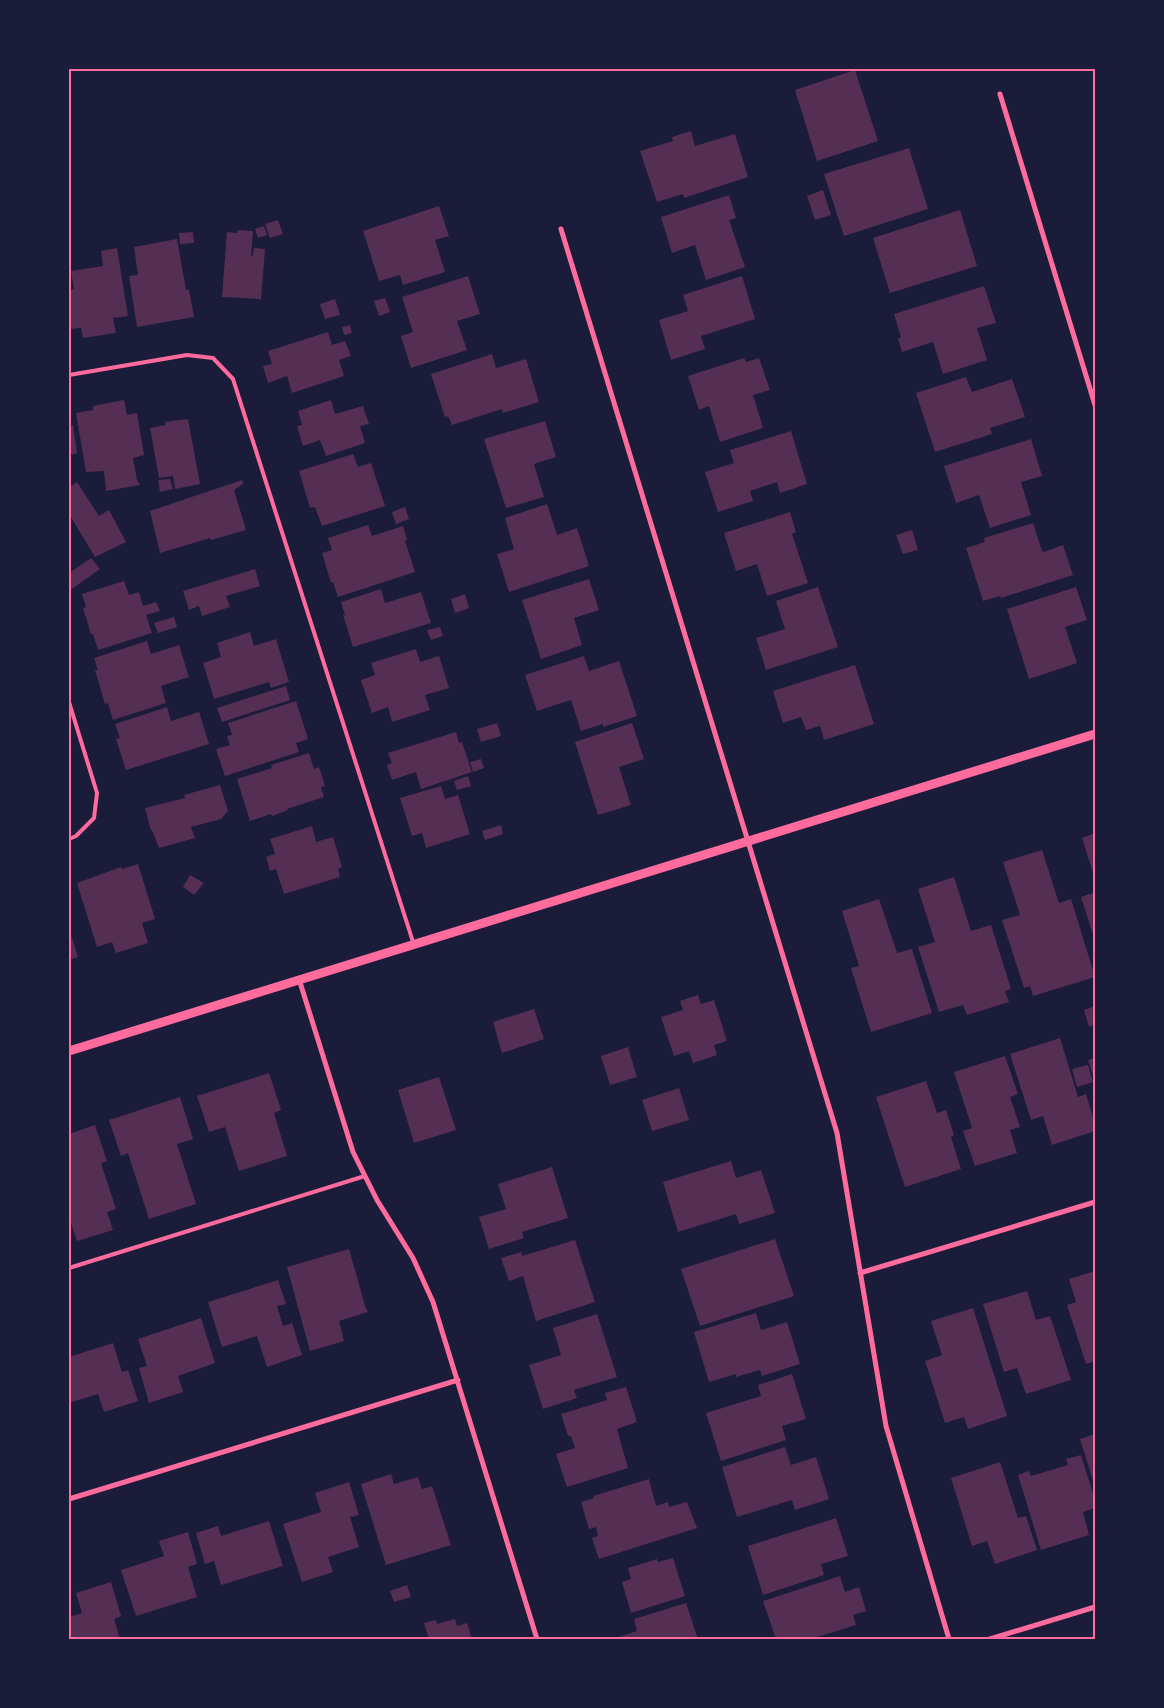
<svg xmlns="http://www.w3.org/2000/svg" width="1164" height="1708" font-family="Commissioner,sans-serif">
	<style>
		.building { fill: #542f53 }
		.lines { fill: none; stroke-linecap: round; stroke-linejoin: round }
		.service { stroke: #ff6b9d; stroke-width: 4 }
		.minor { stroke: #ff6b9d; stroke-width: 5 }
		.tertiary { stroke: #ff6b9d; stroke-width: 9 }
		.neatline { fill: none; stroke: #ff6b9d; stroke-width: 2 }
	</style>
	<rect width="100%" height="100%" fill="#1b1b3a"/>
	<path class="building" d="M855,70l23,71 -61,20 -22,-71z
		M691,131l4,15 40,-12 13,43 -64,21 -1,-4 -26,8 -17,-51 33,-10 -1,-4z
		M909,148l19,61 -84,27 -20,-62z
		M823,190l8,25 -16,5 -8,-24z
		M729,195l7,23 -7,2 16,47 -39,13 -11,-35 -23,8 -11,-36z
		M439,206l10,30 -14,4 10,32 -42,13 -3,-10 -21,6 -16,-50z
		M960,210l17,56 -87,27 -17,-55z
		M278,220l5,14 -13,4 -5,-14z
		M264,226l3,9 -9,3 -3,-9z
		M238,230l15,1 -2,25 2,-1 1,-7 11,1 -4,50 -39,-2 5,-65 10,1z
		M193,232l1,11 -14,1 -1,-11z
		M177,239l9,51h3l5,27 -57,10 -8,-51 9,-1 -4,-28z
		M117,248l11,68 -15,2 3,15 -33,5 -2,-10 -11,1 -1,-39 5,-1 -3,-18 32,-5 -2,-15z
		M468,276l12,38 -23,7 10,29 -56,18 -10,-32 12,-4 -11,-35z
		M742,276l13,43 -54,17 4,13 -34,11 -12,-40 29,-9 -5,-16z
		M984,286l12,37 -19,5 10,32 -44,14 -10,-32 -31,10 -4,-13 3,-2 -7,-23z
		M385,298l5,14 -11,4 -5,-15z
		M335,299l5,16 -15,4 -5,-15z
		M350,325l2,8 -8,2 -2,-8z
		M328,332l4,13 13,-4 6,15 -12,4 5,16 -52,17 -5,-17 -19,7 -5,-17 9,-2 -4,-13z
		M492,354l4,14 30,-9 13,43 -36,11 -1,-4 -50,16 -4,-9 -3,1 -14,-43z
		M744,358l2,4 13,-4 11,32 -17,5 10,33 -43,14 -11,-36 -10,4 -11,-34z
		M966,377l6,15 40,-13 13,38 -35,11 2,6 -57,18 -19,-59z
		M124,400l3,15 10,-2 7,42 -11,3 4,22 3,5 -34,6 -2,-20 -18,1 -10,-59 17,-3v-4z
		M331,400l4,14 28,-8 6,18 -9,2 5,17 -39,13 -6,-16 -17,6 -6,-20 5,-1 -4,-14z
		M188,419l12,65 -25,5 -2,-13 -14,2 -9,-50 16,-3 -1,-3z
		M545,421l11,36 -22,7 10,33 -38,11 -22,-69z
		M73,425l4,28 -8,2v-29z
		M791,431l16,53 -27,9 -3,-11 -27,9 3,10 -35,11 -13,-40 29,-9 -4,-13z
		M1031,439l11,37 -21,6 10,33 -41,13 -11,-33 -23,8 -12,-37z
		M353,454l5,13 13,-4 14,43 -63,20 -7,-19 -5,1 -11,-37z
		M170,479l3,10 -13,3 -2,-12z
		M242,480l1,4 -9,6 12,40 -35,10 -1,-2 -50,15 -10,-42z
		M77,482l22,34 10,-6 17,32 -31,15 -26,-43v-26z
		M547,504l10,31 20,-7 12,38 -80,26 -12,-38 17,-5 -9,-31z
		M405,507l4,12 -13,5 -4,-12z
		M790,512l6,20 -4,2 16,49 -41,13 -10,-32 -21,7 -12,-38z
		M1033,523l9,28 2,1 19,-7 10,30 -72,23 -1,-2 -17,5 -17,-53 19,-6 -1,-4z
		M368,525l4,11 31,-10 4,14 -2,1 10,31 -77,25 -5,-15 -2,1 -9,-30 10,-3 -4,-12z
		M912,530l6,20 -15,4 -7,-19z
		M91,558l9,11 -31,22v-18z
		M255,569l5,17 -34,10 4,11 -28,9 -3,-10 -10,4 -6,-19z
		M589,579l10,31 -25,8 8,27 -41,14 -19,-59z
		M124,581l5,14 10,-3 4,14 13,-4 4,9 -14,4 6,18 -54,17 -5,-16h-2l-8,-26 3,-1 -4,-13z
		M818,587l20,60 -72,23 -10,-32 29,-9 -9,-28z
		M1076,587l11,33 -22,7 12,36 -48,16 -22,-70z
		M381,589l4,14 36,-11 10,31 -78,24 -10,-32h2l-4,-13z
		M465,594l4,14 -14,5 -4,-14z
		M174,617l3,10 -19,6 -4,-10z
		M440,627l3,9 -12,4 -4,-10z
		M250,632l4,14 22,-7 13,43 -18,6 -2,-6 -55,17 -11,-36 18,-6 -4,-14z
		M147,641l4,13 28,-9 10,32 -28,9 5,17 -53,17 -5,-17 -3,1 -10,-34h3l-4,-12z
		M416,649l4,13 19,-6 10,32 -24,7 5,15 -38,12 -4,-15 -16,6 -11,-33 14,-5 -4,-12z
		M584,656l5,15 30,-10 18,55 -34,11v-3l-22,7 -10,-31 -34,11 -12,-36z
		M855,665l19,59 -50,16 -4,-14 -14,4 -5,-13 -18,6 -10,-32z
		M286,686l4,14 -68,22 -5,-14z
		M296,701l12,38 -12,4 3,9 -74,24 -9,-27 14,-4 -3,-9 5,-1 -4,-12z
		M167,707l4,14 28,-9 10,32 -83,26 -10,-31 4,-1 -5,-14z
		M497,723l4,13 -20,6 -4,-13z
		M632,723l12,36 -25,8 12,38 -33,10 -23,-73z
		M456,732l3,11 3,-1 10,30 -51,17 -5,-17 -24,8 -5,-15 5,-2 -4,-10z
		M309,753l5,16 5,-2 6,19 -4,1 3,10 -37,12 1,1 -16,6 -1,-2 -21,7 -13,-42 35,-11 -1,-3z
		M481,759l3,9 -11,4 -3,-10z
		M468,776l3,10 -14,4 -3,-9z
		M220,785l8,26 -7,8 -30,8 4,11 -36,10 -6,-16 -2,-2 -6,-22 40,-10 -1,-3z
		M441,786l4,13 13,-4 12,39 -44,14 -4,-15 -10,3 -12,-38z
		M501,825l2,9 -18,6 -3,-9z
		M312,826l4,16 17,-5 9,30 -4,2 2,8 -56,17 -8,-25 -6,2 -4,-14 9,-3 -5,-15z
		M1095,833v46l-13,-41z
		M1042,850l17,53 12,-4 24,78 -62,19 -3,-10 -6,2 -22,-68 18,-5 -17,-53z
		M138,864l17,55 -13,4 6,20 -32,10 -4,-11 -15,5 -20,-64 44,-16 1,2z
		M190,875l14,8 -10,12 -11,-8z
		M954,877l17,54 20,-6 20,64 -6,2 4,11 -42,13 -4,-10 -24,7 -21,-65 17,-5 -17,-53z
		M1095,892v49l-14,-44z
		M879,899l18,54 15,-4 20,64 -61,19 -20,-64 8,-2 -17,-55z
		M69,929l9,28 -9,3z
		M698,995l3,9 13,-4 13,41 -13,4 3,10 -24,8 -4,-12 -15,5 -13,-39 22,-7 -3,-9z
		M1095,1006v19l-6,2 -5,-17z
		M534,1009l10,30 -42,14 -9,-31z
		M1060,1038l18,59 8,-3 9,30v7l-43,14 -9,-29 -12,4 -21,-66z
		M628,1047l9,30 -27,8 -9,-29z
		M1005,1056l13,38 -8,3 10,30 -10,3 7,23 -42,13 -12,-35 9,-3 -18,-56z
		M1095,1058v24l-7,-22z
		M1088,1065l5,17 -16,5 -5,-18z
		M269,1073l12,37 -7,3 13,43 -48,15 -14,-44 -16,5 -12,-36z
		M439,1077l17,53 -42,13 -16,-53z
		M926,1081l11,32 9,-3 8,25 -3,2 10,32 -56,18 -29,-90z
		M679,1088l10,32 -37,11 -10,-31z
		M180,1097l13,42 -16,5 19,60 -47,15 -21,-66 -7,3 -12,-36z
		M95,1125l12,36 -6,2 15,46 -9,3 6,18 -36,11 -6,-18 -2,1v-90z
		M731,1161l5,17 25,-8 14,43 -36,11 -3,-10 -58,18 -15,-50z
		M552,1167l16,51 -46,14 2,6 -35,11 -10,-32 27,-8 -8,-25z
		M775,1239l19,57 -94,30 -19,-57z
		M575,1240l20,62 -59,19 -13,-45 -14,5 -8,-23 20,-6 1,4z
		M349,1249l17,60 2,3 -29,9 5,20 -34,10 -23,-84z
		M1095,1271v90l-9,3 -19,-59 9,-3 -7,-23z
		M278,1280l8,24 -9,2 6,20 9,-3 10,32 -35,12 -10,-31 -35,11 -14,-45z
		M1027,1291l9,29 14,-4 21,64 -45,14 -9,-26 -13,4 -21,-68z
		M973,1308l34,108 -39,13 -4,-12 -19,6 -20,-62 17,-6 -11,-34z
		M756,1313l5,17 26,-8 13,42 -38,12 -2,-6 -24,7v-3l-27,8 -15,-50z
		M597,1314l20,63 -43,13 3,8 -34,11 -14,-44 32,-10 -8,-27z
		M201,1318l14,45 -37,13 5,16 -34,11 -10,-35 8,-2 -9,-27z
		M113,1343l9,29 6,-2 10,31 -34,11 -6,-18 -29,9v-46z
		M792,1374l14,45 -24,7 4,14 -65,21 -15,-48 55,-17 -3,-11z
		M626,1387l11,35 -20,7 11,39 -61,19 -11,-33 19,-6 -4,-12h-3l-7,-22 46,-14 -2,-7z
		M1095,1434v53l-15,-48z
		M785,1447l6,18 25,-8 13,42 -34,11 -3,-10 -55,17 -15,-50z
		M1081,1455l14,45v8l-12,4 6,23 -48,15 -23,-75 11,-4 2,5 37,-11 -2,-6z
		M1000,1462l18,56 8,-2 11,34 -42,14 -8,-23 -15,5 -21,-68z
		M391,1474l3,10 24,-7 4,12 10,-3 19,59 -65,20 -25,-81z
		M649,1479l7,27 12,-4 1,5 18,-5 10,26 -98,31 -7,-21 6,-2 -2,-9 -7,2 -8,-27 13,-4 -1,-2z
		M349,1482l10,33 -9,2 9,30 -31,10 5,15 -31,10 -19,-58 38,-12 -6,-19z
		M836,1518l12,38 -27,8 3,11 -61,20 -15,-49z
		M269,1521l14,45 -62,19 -7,-24 -9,3 -9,-31 22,-7 3,10z
		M188,1532l9,32 -9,3 9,30 -61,19 -15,-46 43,-14 -5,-15z
		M673,1558l12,38 -54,17 -9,-31 9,-3 -3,-11 29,-9 1,3z
		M840,1576l5,16 14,-5 7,24 -13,4 3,10 -45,14h-35l-13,-38z
		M111,1582l10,34 -7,3 6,20h-51v-22l13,-4 -6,-20z
		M407,1585l4,12 -17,5 -4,-11z
		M686,1603l12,36h-86l25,-8 -3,-12z
		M455,1619l2,7 10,-3 5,16h-43l-5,-16 12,-3 1,4z"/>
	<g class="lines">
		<path class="service" d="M69,375l118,-20 26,3 20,21 181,566
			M69,702l28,91 -3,25 -18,18 -7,3
			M69,1268l296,-92"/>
		<path class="minor" d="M1000,94l95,311
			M561,229l276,904 49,293 63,213
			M299,979l54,173 24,48 36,58 20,44 104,337
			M860,1273l235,-71
			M69,1499l389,-119
			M990,1639l105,-32"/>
		<path class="tertiary" d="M69,1051l1026,-317"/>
	</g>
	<rect width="1164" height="1708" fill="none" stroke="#1b1b3a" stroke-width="140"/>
	<rect x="70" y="70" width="1024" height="1568" class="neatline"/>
</svg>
